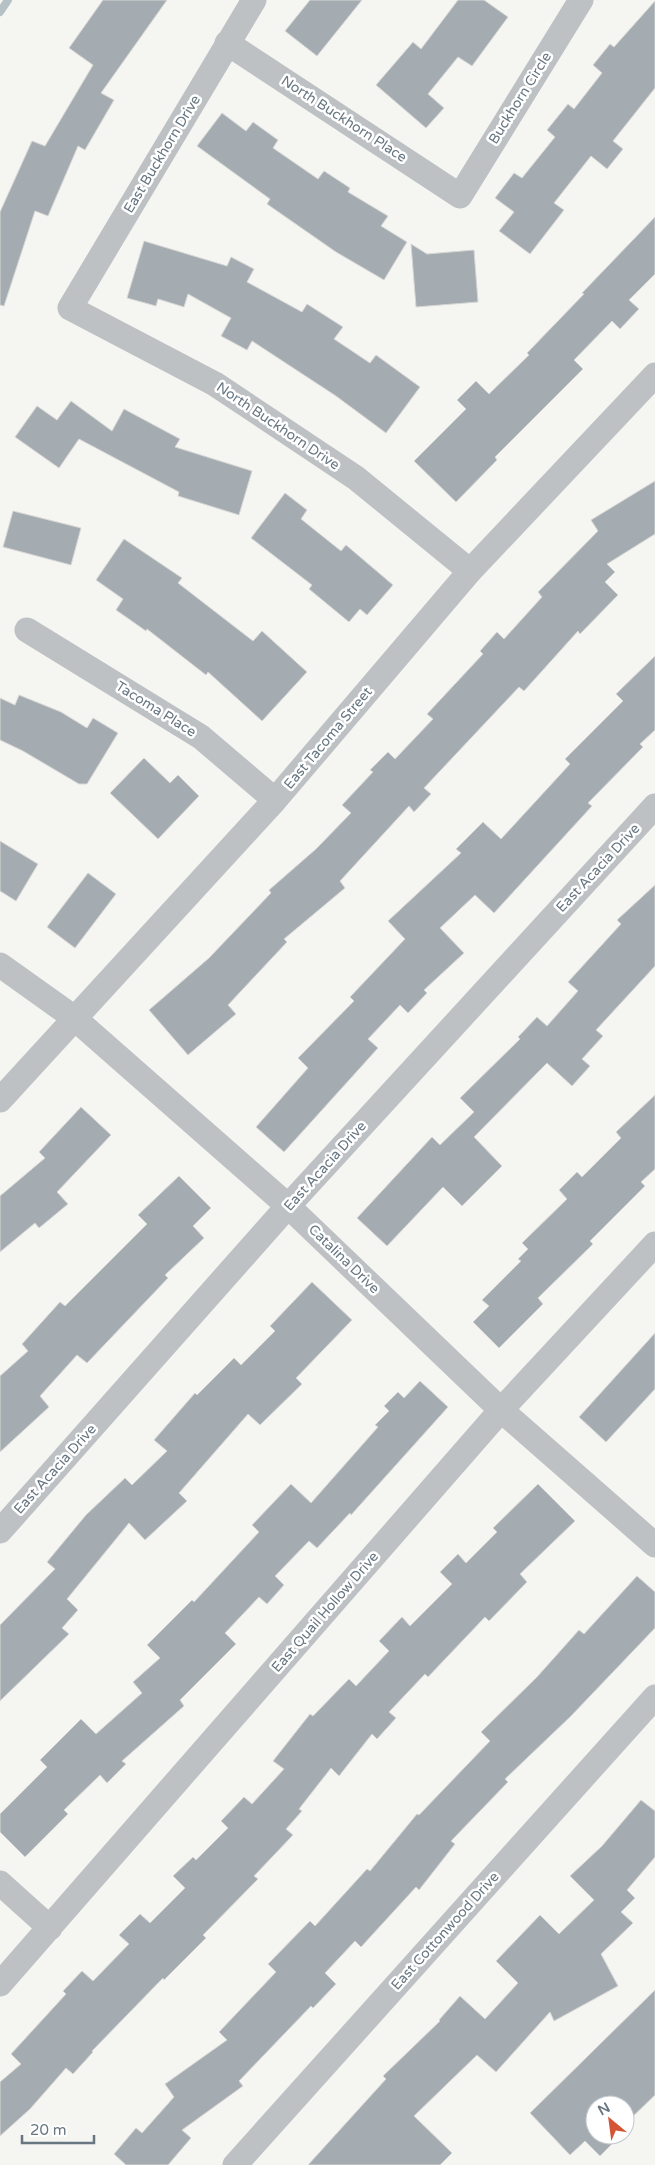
<svg xmlns="http://www.w3.org/2000/svg" width="655" height="2165" font-family="'Varela Round',sans-serif">
	<style>
		.lines { fill: none; stroke-linecap: round; stroke-linejoin: round }
		.stream { stroke: #b6c1c5; stroke-width: 8 }
		.building { fill: #a5acb1; stroke: #d7d7d5 }
		.minor { stroke: #bdc1c4; stroke-width: 25 }
		.labels { text-anchor: middle; dominant-baseline: central; stroke-width: 5; stroke-linejoin: round; paint-order: stroke }
		.street-label { font-size: 14px; fill: #677681; stroke: #fff }
	</style>
	<rect width="100%" height="100%" fill="#f5f5f2"/>
	<g class="lines">
		<path class="stream" d="M0,12l8,-12"/>
	</g>
	<path class="building" d="M103,0h64l-66,93 13,7 -29,50 -7,-4 -30,70 -13,-5 -31,95 -4,-1v-93l32,-71 13,5 48,-81 -24,-17z
		M310,0h52l-45,56 -32,-25z
		M458,0h26l24,17 -36,49 -14,-9 -30,37 16,14 -18,20 -50,-43 37,-43 8,7z
		M655,1v87l-42,53 10,8 -16,20 -16,-13 -37,47 10,7 -34,44 -31,-23 15,-19 -19,-14 19,-25 8,5 33,-41 -8,-7 21,-26 6,5 28,-36 -9,-8 17,-21 4,3z
		M222,113l24,18 7,-9 25,18 -5,8 45,31 6,-8 26,17 -2,4 40,24 -7,10 26,16 -23,38 -48,-28 -69,-48 3,-5 -73,-53z
		M655,217v57l-26,26 10,9 -19,20 -8,-8 -38,39 9,9 -88,88 2,3 -41,42 -42,-41 52,-52 -9,-9 19,-19 13,13 40,-39 -2,-2 57,-59 -2,-1z
		M144,241l83,25 4,-9 23,12 -7,13 55,30 5,-8 36,23 -9,12 36,24 6,-8 44,32 -34,46 -50,-37 -84,-55 -5,9 -26,-14 10,-18 -43,-24 -4,13 -26,-8 -2,7 -29,-8z
		M411,244l16,10 47,-4 4,52 -62,5z
		M71,401l41,30 12,-22 56,30 -5,8 77,24 -13,44 -61,-19 1,-4 -100,-53 -20,29 -44,-31 22,-31 20,14z
		M655,481v53l-48,30 8,8 -10,10 13,13 -38,39 -2,-3 -54,60 -5,-4 -95,101 7,6 -17,18 -5,-6 -69,75 5,7 -61,51 3,3 -59,63 8,9 -48,41 -39,-45 60,-52 62,-65 -2,-3 47,-41 35,-36 -9,-8 31,-33 -3,-2 18,-18 7,7 38,-40 -6,-5 56,-60 -3,-3 17,-19 7,7 38,-42 -4,-5 60,-61 -7,-11z
		M285,493l22,17 -6,9 40,32 5,-6 47,40 -26,30 -7,-6 -11,13 -40,-33 3,-4 -61,-47z
		M13,511l68,17 -10,37 -68,-18z
		M124,539l58,39 -4,5 75,58 9,-10 45,41 -45,49 -54,-49 -2,3 -59,-46 -1,2 -30,-21 7,-11 -27,-19z
		M655,656v74l-15,14 3,3 -55,56 4,3 -98,107 -19,-18 -35,33 24,25 -40,37 3,3 -19,20 -8,-8 -32,34 10,9 -94,104 -28,-25 52,-59 -10,-10 56,-57 -4,-4 55,-58 -17,-18 73,-68 -5,-4 27,-27 18,17 69,-75 -5,-5 58,-58 -7,-7z
		M19,695l42,17 26,16 6,-10 25,15 -31,51h-8l-56,-33 -23,-11v-42l15,7z
		M144,758l26,25 8,-8 21,21 -41,43 -48,-46z
		M0,841l38,23 -22,37 -16,-10z
		M88,873l28,21 -41,54 -28,-21z
		M655,885v81l-59,64 7,6 -21,23 8,7 -18,20 -25,-23 -73,74 28,29 -40,40 -19,-19 -56,59 -30,-28 75,-81 8,8 34,-33 -14,-14 60,-59 -2,-2 19,-20 10,9 31,-35 -10,-9 53,-58 -4,-4z
		M655,1095v74l-14,13 4,4 -55,55 3,3 -55,54 5,6 -44,44 -26,-26 16,-16 -7,-6 39,-39 -3,-2 10,-10 -6,-6 45,-44 -8,-9 18,-18 5,5 39,-39 -5,-6z
		M81,1107l30,28 -54,57 11,12 -29,24 -4,-5 -35,29v-56l45,-38 -6,-6z
		M179,1176l32,32 -18,18 11,12 -39,37 3,3 -81,85 -10,-8 -37,41 9,11 -49,45v-76l28,-25 -6,-7 38,-42 5,4 82,-82 -9,-9z
		M312,1282l40,38 -56,58 6,6 -42,41 -12,-11 -69,79 8,8 -42,39 -16,-17 -62,76 11,11 -16,18 7,6 -69,67v-76l55,-56 -8,-7 39,-47 39,-37 7,7 35,-34 -13,-11 41,-47 2,2 37,-37 7,7 34,-34 -5,-5z
		M655,1333v56l-49,53 -27,-25z
		M420,1381l28,26 -97,108 -1,-2 -33,35 -8,-7 -34,35 9,9 -17,19 -8,-7 -34,36 11,11 -56,56 4,6 -62,55 4,3 -19,19 -7,-8 -36,35 4,4 -43,43 -25,-25v-18l47,-47 -7,-7 41,-41 15,15 46,-41 -9,-11 27,-24 -13,-13 45,-45 2,2 65,-70 -7,-7 39,-41 20,19 67,-76 -3,-2 14,-14 -5,-5 14,-14 6,6z
		M538,1484l37,37 -55,53 7,8 -38,39 -4,-4 -57,60 -3,-3 -36,38 7,6 -19,21 -5,-5 -33,42 -8,-8 -32,41 3,2 -16,18 7,6 -39,41 4,3 -55,56 3,3 -42,42 -1,-2 -71,73 1,1 -20,22 -7,-6 -36,41 -30,27v-54l21,-18 -10,-10 55,-60 -3,-3 19,-20 11,10 36,-37 -10,-9 21,-21 10,9 35,-35 -12,-12 20,-19 3,3 32,-32 -7,-7 23,-24 8,7 32,-35 -11,-8 37,-47 3,2 36,-37 7,7 33,-35 -10,-10 23,-24 8,9 42,-42 -12,-12 18,-18 8,9 31,-31 -4,-4z
		M637,1576l18,16v36l-84,88 -66,63 3,3 -57,59 4,3 -36,46 -3,-3 -55,60 -6,-6 -30,32 11,11 -23,24 -2,-2 -72,75 4,5 -61,44 9,8 -23,27h-42l-12,-11 22,-26 6,5 32,-36 -9,-13 62,-44 -8,-8 57,-60 -8,-8 42,-43 5,5 52,-57 3,2 47,-57 2,1 71,-74 -9,-9 56,-55 42,-47 5,4z
		M641,1800l14,11v46l-28,33 8,8 -14,14 12,11 -32,31 17,32 -64,35 -4,-9 -54,60 -19,-17 -63,61 38,37 -12,12h-132l78,-86 -3,-3 57,-55 -1,-1 21,-24 25,23 33,-36 -22,-22 44,-46 19,19 35,-34 -24,-24 32,-30z
		M655,1990v105l-30,29v-19h-30v30h22l2,2 -19,19 -15,-15 -15,14 -40,-42z"/>
	<g class="lines">
		<path class="minor" d="M254,0l-184,308 145,76 141,94 114,93
			M227,43l233,153 121,-196
			M27,630l174,107 74,63
			M0,965l73,52 215,189 213,204 154,135
			M0,1100l275,-300 195,-229 185,-196
			M0,1531l288,-325 367,-400
			M0,1883l50,45
			M0,1984l501,-574 154,-166
			M235,2165l420,-468"/>
	</g>
	<g class="labels">
		<g class="street-label">
			<text transform="translate(520 98) rotate(-58)">Buckhorn Circle</text>
			<text transform="translate(344 119) rotate(33)">North Buckhorn Place</text>
			<text transform="translate(162 154) rotate(-59)">East Buckhorn Drive</text>
			<text transform="translate(278 426) rotate(34)">North Buckhorn Drive</text>
			<text transform="translate(156 709) rotate(32)">Tacoma Place</text>
			<text transform="translate(328 738) rotate(-50)">East Tacoma Street</text>
			<text transform="translate(598 868) rotate(-47)">East Acacia Drive</text>
			<text transform="translate(325 1166) rotate(-48)">East Acacia Drive</text>
			<text transform="translate(344 1259) rotate(44)">Catalina Drive</text>
			<text transform="translate(55 1469) rotate(-48)">East Acacia Drive</text>
			<text transform="translate(325 1612) rotate(-49)">East Quail Hollow Drive</text>
			<text transform="translate(445 1931) rotate(-48)">East Cottonwood Drive</text>
		</g>
	</g>
	<g transform="translate(610 2120) rotate(331)"><circle r="24" fill="#ffffff" stroke="#c2c8cd"/>
	<path d="M0-4L9 19L0 12L-9 19Z" fill="#d35535"/>
	<text y="-8" font-size="14" font-weight="bold" text-anchor="middle" fill="#677681">N</text>
	</g>
	<path d="M22 2135v8h72v-8" fill="none" stroke="#677681" stroke-width="2.5"/>
	<text x="30" y="2135" font-size="15" fill="#677681" stroke="#ffffff" stroke-width="4" paint-order="stroke">20 m</text>
</svg>
